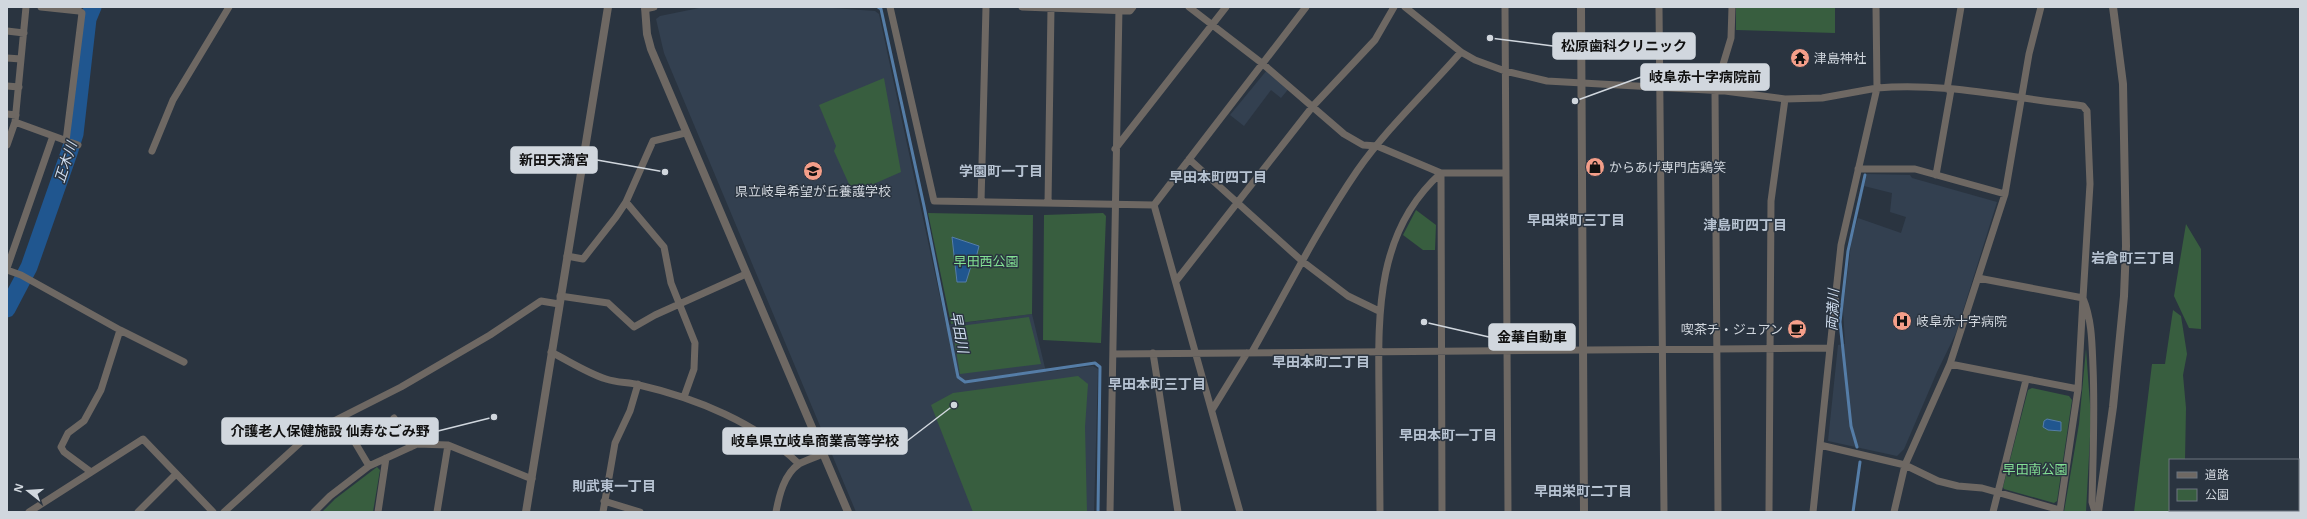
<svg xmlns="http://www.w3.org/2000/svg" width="2307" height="519" font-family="'Open Sans','Noto Sans JP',sans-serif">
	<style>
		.built { fill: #334050 }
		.green { fill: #385e3f }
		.water { fill: #20568f; stroke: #557da7 }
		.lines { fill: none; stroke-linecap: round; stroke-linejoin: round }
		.stream { stroke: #557da7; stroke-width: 3 }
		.river { stroke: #20568f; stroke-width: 17 }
		.minor { stroke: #6e6863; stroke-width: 7 }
		.tertiary { stroke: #6e6863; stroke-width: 8 }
		.labels { text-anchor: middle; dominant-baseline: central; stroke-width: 3; stroke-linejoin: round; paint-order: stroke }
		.poi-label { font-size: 13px; fill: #d1d7de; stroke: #2a3440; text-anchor: start }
		.park-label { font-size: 13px; fill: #83e194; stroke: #2a3440 }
		.water-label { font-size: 14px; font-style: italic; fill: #cfddee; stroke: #2a3440 }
		.neighbourhood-label { font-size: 14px; font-weight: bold; fill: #b7c3d2; stroke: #2a3440 }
		.leader { fill: none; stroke: #d1d7de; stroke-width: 1.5 }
		.callout-dot { fill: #d1d7de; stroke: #2a3440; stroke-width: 1.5 }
		.callout { fill: #d1d7de; stroke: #d1d7de; stroke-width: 1.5 }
		.callout-label { font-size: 14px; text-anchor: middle; font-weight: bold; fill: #111 }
	</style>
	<rect width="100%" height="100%" fill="#2a3440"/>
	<path class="built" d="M704,7l129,1 42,3 4,3 67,311 86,-11 14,58 47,-6 5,3 -4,143h-238l-192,-459 -8,-34 4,-3z
		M1267,70l23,17 -9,11 -10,-8 -27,36 -14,-11z
		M1867,174l43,1 2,3 85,24 -41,131 -19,39 -33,77 -7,7 -69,-15 10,-96 7,-1 -2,-35 9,-72 6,-19 43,15 5,-16 -16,-5 2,-19 -28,-7z"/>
	<path class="green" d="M1736,7h99v26l-99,-3z
		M884,78l17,94 -48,21 -19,-42 2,-5 -17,-41z
		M1416,210l20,15 -1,25h-12l-20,-15z
		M928,213l105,2 -1,99 -81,10z
		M1103,213l3,3 -5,127 -58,-3 1,-125z
		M2186,224l15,25v80l-12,-1 -15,-32z
		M2173,310l8,6 6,38 -4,21 3,33 -1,52h-15v50h4v2h-40l18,-148h13z
		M1029,317l12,47 -81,10 -8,-47z
		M2086,349l5,69 -5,94h-22l15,-88z
		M1078,376l10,8 -3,43 2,85h-114l-42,-107 22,-12z
		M2032,388l37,8 3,4 -15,101 -3,2 -50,-14 -1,-2 25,-97z
		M377,467l3,3 -7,42h-51l13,-13z"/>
	<path class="water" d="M952,237l27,9 -2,8 1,8 -3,4h-4l-5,16h-9z
		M2047,419l14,3v9l-13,-1 -5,-3 1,-6z"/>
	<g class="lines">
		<path class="stream" d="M878,7l3,2 43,197 34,171 7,5 130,-19 5,4 -2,145
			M1857,447l-6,-21 -11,-104 8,-71 17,-76
			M1853,512l7,-50"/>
		<path class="river" d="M7,309l22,-42 40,-114 6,-19 13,-115 5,-12"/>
		<path class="minor" d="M41,7l38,4 3,2 -16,128
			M890,7l44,194 220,4
			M1022,7l108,4 3,-4
			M1189,7l74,57 81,70 19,11 14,1 64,27h65
			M1405,7l56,45 14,8 30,11 42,10 178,10 60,8 37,-1 55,-10 -36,157 -11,103
			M1505,7l3,505
			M1659,7l5,505
			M1876,7l1,81c66,-6 134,10 200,17l6,1 4,5 3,73 -7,114c9,22 9,45 10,69 2,45 0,90 -1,135l3,10
			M645,9l9,-2
			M7,31l17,2
			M7,58l14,1
			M7,86l12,1
			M1947,89l14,-82
			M7,114l9,1
			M15,122l63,23
			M7,145l8,-23 11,-115
			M1115,149l111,-142
			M152,151l21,-51 56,-93
			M1189,159l113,102 46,35 31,15
			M1858,169h57l90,25 24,-140 12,-47
			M1441,173l1,339
			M1936,175l15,-85
			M626,202l38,45 7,36 24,60 -1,26 -10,28
			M981,202l5,-195
			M1048,203l3,-195
			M1154,205l86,307
			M1154,205l152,-198
			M567,256l16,3 33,-42 10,-15 27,-61 32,-8
			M7,268l46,-132
			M7,270l14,5 99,55 64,32
			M1176,281l137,-175 62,-66 19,-33
			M560,296l48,7 26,24 21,-12 91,-41
			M551,352c18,9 36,21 55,27 11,4 23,3 33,6 57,13 118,38 160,79
			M1252,352c34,-60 66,-124 105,-181 30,-43 70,-80 104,-119
			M1153,353l25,159
			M1113,354l717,-6 -10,97 85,20 33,16 20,5 24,2 78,22 18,-121 5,-91 -105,-20
			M1950,364l128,25
			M1212,410l35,-57
			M394,418l17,29
			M353,439l16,27
			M91,472l-27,-20 -3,-5 7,-14 16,-12 17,-31 19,-60
			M604,501l36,11
			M29,512l114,-73 70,73
			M138,512l38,-38
			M224,512l88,-80 89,-45 89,-52 51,-34 18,3
			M314,512l16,-16 39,-30 48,-22 31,1 84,34
			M378,512l8,-54
			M437,512l11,-67
			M603,512l12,-69 15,-32 8,-27
			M776,512c3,-16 8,-38 23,-48 7,-4 17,-7 24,-10
			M1110,512l9,-505
			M1380,512c0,-40 -1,-79 -1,-119 -1,-79 -3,-162 62,-220
			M1718,512l-3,-421 16,-53 1,-31
			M1769,512l2,-311 14,-102
			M1813,512l7,-67
			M1894,512l11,-47 45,-101 55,-170
			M1993,512l33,-132"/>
		<path class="tertiary" d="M645,7l2,27 4,15 197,463
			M1581,7l3,505
			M526,512l82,-505
			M2098,512l15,-105 11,-111 2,-50 -3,-162 -10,-77"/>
	</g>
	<defs>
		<g id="temple-disc" transform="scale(1)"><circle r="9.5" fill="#f49e89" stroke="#2a3440"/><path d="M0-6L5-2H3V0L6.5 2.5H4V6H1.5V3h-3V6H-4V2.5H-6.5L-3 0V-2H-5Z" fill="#111"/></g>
		<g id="shop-disc" transform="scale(1)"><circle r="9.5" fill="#f49e89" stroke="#2a3440"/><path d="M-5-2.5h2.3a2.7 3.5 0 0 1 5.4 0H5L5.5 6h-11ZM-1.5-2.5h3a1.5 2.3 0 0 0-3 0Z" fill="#111"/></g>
		<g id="school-disc" transform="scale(1)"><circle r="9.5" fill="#f49e89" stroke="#2a3440"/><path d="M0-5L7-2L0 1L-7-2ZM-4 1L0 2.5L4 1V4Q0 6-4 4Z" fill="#111"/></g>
		<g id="hospital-disc" transform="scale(1)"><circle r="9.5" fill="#f49e89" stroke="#2a3440"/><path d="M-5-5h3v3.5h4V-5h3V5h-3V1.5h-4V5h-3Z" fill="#111"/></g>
		<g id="cafe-disc" transform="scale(1)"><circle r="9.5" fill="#f49e89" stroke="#2a3440"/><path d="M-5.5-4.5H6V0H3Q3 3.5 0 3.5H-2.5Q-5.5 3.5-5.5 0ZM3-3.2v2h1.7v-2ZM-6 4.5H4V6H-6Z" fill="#111"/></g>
	</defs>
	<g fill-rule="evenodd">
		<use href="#temple-disc" x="1800" y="58"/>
		<use href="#shop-disc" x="1595" y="167"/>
		<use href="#school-disc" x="813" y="171"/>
		<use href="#hospital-disc" x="1902" y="321"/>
		<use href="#cafe-disc" x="1797" y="329"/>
	</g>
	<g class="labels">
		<g class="poi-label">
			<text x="1814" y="58">津島神社</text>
			<text x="1609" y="167">からあげ専門店鶏笑</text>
			<text x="813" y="191" text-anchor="middle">県立岐阜希望が丘養護学校</text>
			<text x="1916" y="321">岐阜赤十字病院</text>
			<text x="1783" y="329" text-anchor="end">喫茶チ・ジュアン</text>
		</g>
		<g class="park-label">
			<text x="986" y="261">早田西公園</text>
			<text x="2035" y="469">早田南公園</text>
		</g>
		<g class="water-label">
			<text transform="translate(65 162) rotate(-72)">正木川</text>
			<text transform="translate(1832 310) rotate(-87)">両満川</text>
			<text transform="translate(960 332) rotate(79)">早田川</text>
		</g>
		<g class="neighbourhood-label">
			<text x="1001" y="170">学園町一丁目</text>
			<text x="1218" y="176">早田本町四丁目</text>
			<text x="1576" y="219">早田栄町三丁目</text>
			<text x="1745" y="224">津島町四丁目</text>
			<text x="2133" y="257">岩倉町三丁目</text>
			<text x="1321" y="361">早田本町二丁目</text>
			<text x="1157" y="383">早田本町三丁目</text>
			<text x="1448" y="434">早田本町一丁目</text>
			<text x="614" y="485">則武東一丁目</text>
			<text x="1583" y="490">早田栄町二丁目</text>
		</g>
	</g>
	<path class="leader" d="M1490 38L1553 46M1575 101L1641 77M665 172L597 160M1424 322L1489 337M494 417L438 431M954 405L907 441"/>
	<g class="callout-dot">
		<circle cx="1490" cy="38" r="4"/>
		<circle cx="1575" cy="101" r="4"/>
		<circle cx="665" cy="172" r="4"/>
		<circle cx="1424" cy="322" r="4"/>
		<circle cx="494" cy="417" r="4"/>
		<circle cx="954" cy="405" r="4"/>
	</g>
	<g class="callout">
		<rect x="1553" y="33" width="142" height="26" rx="4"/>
		<rect x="1641" y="64" width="128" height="26" rx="4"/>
		<rect x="511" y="147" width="86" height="26" rx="4"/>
		<rect x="1489" y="324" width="86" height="26" rx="4"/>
		<rect x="222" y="418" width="216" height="26" rx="4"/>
		<rect x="723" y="428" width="184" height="26" rx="4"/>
	</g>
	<g class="callout-label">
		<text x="1624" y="51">松原歯科クリニック</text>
		<text x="1705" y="82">岐阜赤十字病院前</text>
		<text x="554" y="165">新田天満宮</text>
		<text x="1532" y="342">金華自動車</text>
		<text x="330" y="436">介護老人保健施設 仙寿なごみ野</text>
		<text x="815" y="446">岐阜県立岐阜商業高等学校</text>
	</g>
	<rect width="2307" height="519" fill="none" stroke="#d1d7de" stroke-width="16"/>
	<rect x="2169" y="459" width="130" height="52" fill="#2a3440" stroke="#6d757f"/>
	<rect x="2177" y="472" width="20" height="6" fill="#6e6863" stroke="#6d757f"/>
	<text x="2205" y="479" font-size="12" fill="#d1d7de">道路</text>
	<rect x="2177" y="489" width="20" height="12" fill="#385e3f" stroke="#6d757f"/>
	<text x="2205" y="499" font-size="12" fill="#d1d7de">公園</text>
	<g transform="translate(28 491) rotate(287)" stroke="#2a3440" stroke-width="3" paint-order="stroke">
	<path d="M0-3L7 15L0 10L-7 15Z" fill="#d1d7de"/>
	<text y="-6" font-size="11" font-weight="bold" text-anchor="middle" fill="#d1d7de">N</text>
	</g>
</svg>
